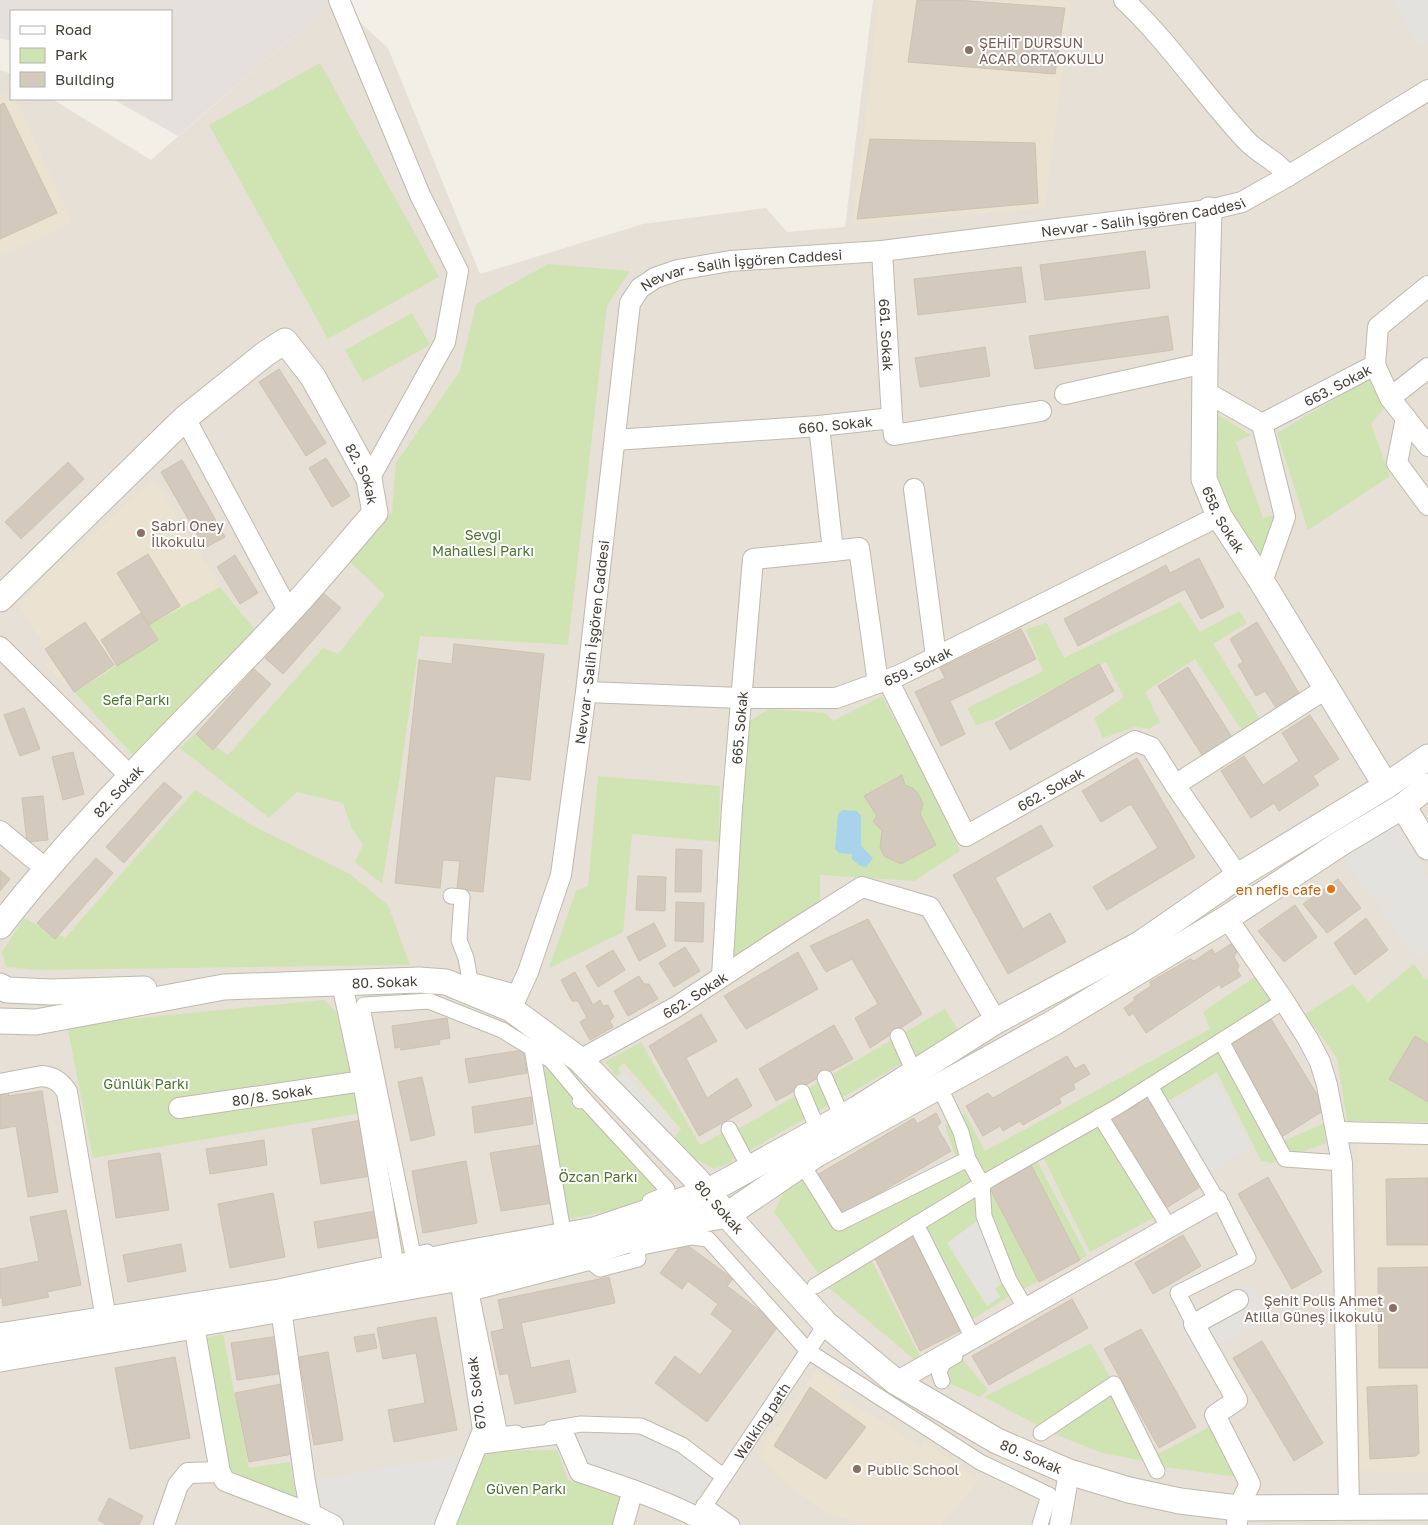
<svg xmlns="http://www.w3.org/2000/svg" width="1428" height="1525" font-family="'Golos Text',sans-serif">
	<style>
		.residential { fill: #e6e0d6 }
		.industrial { fill: #e5e0dc }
		.education { fill: #ebe2d2 }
		.green { fill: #d0e4b3 }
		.parking { fill: #e4e2df }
		.water { fill: #a7d3ec }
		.building { fill: #d3cabd; stroke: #cec1b1 }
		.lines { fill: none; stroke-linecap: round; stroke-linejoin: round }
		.pedestrian-casing { stroke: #c0b9ad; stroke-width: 17 }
		.minor-casing { stroke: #c0b9ad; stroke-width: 22 }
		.tertiary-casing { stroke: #c0b9ad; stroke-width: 27 }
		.pedestrian { stroke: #fff; stroke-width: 15 }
		.minor { stroke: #fff; stroke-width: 20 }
		.tertiary { stroke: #fff; stroke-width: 25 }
		.education-dot { fill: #8d6e63; stroke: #fff; stroke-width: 2 }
		.food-dot { fill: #e8710a; stroke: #fff; stroke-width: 2 }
		.labels { text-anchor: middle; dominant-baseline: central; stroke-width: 4; stroke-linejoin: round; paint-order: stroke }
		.education-label { font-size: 14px; fill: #785e54; stroke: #fff; text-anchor: start }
		.street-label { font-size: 14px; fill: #453f37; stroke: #fff }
		.park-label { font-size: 14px; fill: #4c732d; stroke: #fff }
		.food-label { font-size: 14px; fill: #c56008; stroke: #fff; text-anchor: end }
	</style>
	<rect width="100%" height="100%" fill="#f2efe7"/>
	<path class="residential" d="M335,0l53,48 92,226 163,-50 123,-16 21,24 58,-5 28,-227h555v1525h-1428v-1455l11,4v25h41l99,61z"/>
	<path class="industrial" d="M0,0h335l-157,136 -65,-37h58v-88h-160v30l-11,-3z"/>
	<path class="education" d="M878,0l193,1 -26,207 -193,17 16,-126z
		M11,92v7h5l56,124 -72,33v-160z
		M154,478l66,109 -71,38 9,15 -84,52 -28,-26 6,-7 -34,-55z
		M1357,1143l71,2v327l-68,-1z
		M815,1371l28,18 -5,8 58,32 10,10 14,9 5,-7 54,39 -37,45h-84l-9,-6 -20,-4 -44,-32 -23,-24 4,-23 14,-10z"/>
	<path class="green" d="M320,63l119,214 -111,62 -119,-214z
		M548,264l82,7 -23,35 -39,339 -148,-9 -20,139 -18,109 -27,-22 8,-18 -11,-15 -9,-26 -46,-11 -28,26 -89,-70 16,-15 32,22 95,-107 15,6 47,-59 -38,-36 45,-47 4,-49 64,-92 16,-67z
		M412,313l18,32 -67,37 -18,-32z
		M1371,378l14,29 -14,17 19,52 -82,54 -31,-97z
		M1215,413l36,22 -15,7 27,76 11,-3c3,22 -2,31 -19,45l-37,-76z
		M220,587l35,43 -121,126 -60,-64 84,-52 -9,-15z
		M1180,602l20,30 39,-21 8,12 -34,21 47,75 -17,13 -48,-73 -50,33 15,30 -11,7 -14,-2 -32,11 -9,-20 30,-21 -18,-35 -113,58 -17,5 -9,-17 76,-37 -17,-42 21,-6 17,35z
		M882,696l45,84 33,71 -46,30 -94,-6v28l-91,61 14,-239 26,-16 57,4 7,8z
		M598,776l122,10 -1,56 -87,-8 -9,98 -74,36 27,-77 12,-5z
		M195,790l60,37 95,47 38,31 22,60 -373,5 -31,-3 -4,-15 22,-34 41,20z
		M1414,964l11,16 3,-2v144l-81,-1 -10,-63 -32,-44 48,-30 15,18z
		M1258,975l19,28 -58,44 61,96 44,-20 8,18 -60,22 -11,-2 -44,-89 -50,30 -14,-22 -117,79 51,97 -79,41 -43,27 -51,-101 -48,26 61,121 -98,-82 -55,-76 10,-20 23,-18 34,57 116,-70 -12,-35 20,-13 20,38 225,-122 -7,-17z
		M324,1000l12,12 26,101 -269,45 -26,-133z
		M945,1009l14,22 -214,122 -10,-22z
		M641,1042l59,103 24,-13 13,23 -7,8 -16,6 -22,-12 -18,-19 7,-9 -57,-66 -6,5 3,5 -5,3 -11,-14z
		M543,1061l121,131 -51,18 -45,9z
		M1099,1122l59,93 -68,37 -47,-95z
		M223,1334l26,134 41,-6 7,41 -65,-26 -6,-8 -23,-130z
		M1091,1343l67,121 -56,-11 -50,-20 -68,-36z
		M960,1356l28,34 -8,7 -31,-14 -7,-12z
		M1211,1426l28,51 -75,-10 -6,-13z
		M557,1450l11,30 54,17 -10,28h-157l29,-74z"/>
	<path class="parking" d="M1393,0h35v41l-8,7z
		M1394,822l34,56v75l-12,6 -72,-100z
		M624,1072l50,56 -8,7 -50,-56z
		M1216,1076l35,71 -43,27 -38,-70z
		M984,1216l25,64 -14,8 5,9 -13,9 -40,-63z
		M1250,1284l19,32 -71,41 -22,-35z
		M569,1430l73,3 33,14 38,26 -23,35 -104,-38z
		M449,1457l11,2 -26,66h-94l-26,-12 -2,-33z"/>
	<path class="water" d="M842,810l15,1 4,5v30l12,12 -7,9 -7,-2 -7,-6v-5l-13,-1 -4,-4 3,-35z"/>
	<path class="building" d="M917,0h39l109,8 -10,66 -147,-12z
		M4,103l53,110 -57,26v-134z
		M870,139l165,4 3,60 -181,16z
		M1145,251l5,37 -105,12 -5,-35z
		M1021,267l5,35 -108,13 -4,-36z
		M1168,316l5,34 -138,19 -6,-33z
		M985,347l5,29 -70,11 -5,-29z
		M279,369l47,74 -20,13 -47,-74z
		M326,458l24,38 -18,11 -23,-39z
		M182,460l43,77 -20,11 -44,-76z
		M68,462l16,17 -63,60 -16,-17z
		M148,554l32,52 -31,19 -32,-52z
		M235,555l23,38 -18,11 -23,-37z
		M1199,558l25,49 -23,12 -16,-30 -107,57 -14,-27 102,-54 4,8z
		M323,593l18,15 -58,66 -18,-16z
		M141,613l17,27 -41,26 -16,-26z
		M85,622l29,43 -40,27 -29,-43z
		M1257,622l43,73 -23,14 -12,-18 -9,5 -18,-31 5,-3 -13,-23z
		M1021,629l15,30 -86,42 15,33 -24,12 -26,-54 30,-14 -5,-10z
		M454,644l90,10 -14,126 -35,-4 -12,116 -26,-3 3,-28 -17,-1 -3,28 -45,-5 24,-223 33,4z
		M1099,664l15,27 -104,59 -15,-27z
		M1188,667l45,72 -29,19 -46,-72z
		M254,669l17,15 -58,66 -17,-16z
		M24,708l16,41 -20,7 -16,-41z
		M1310,715l29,44 -26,17 6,9 -40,26 -5,-8 -23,15 -30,-47 23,-15 19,29 36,-24 -17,-28z
		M73,752l11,42 -21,6 -11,-43z
		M1137,758l58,99 -88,53 -14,-23 65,-39 -27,-44 -30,18 -19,-31z
		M902,775l3,10 8,3 6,7 4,9 -3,10 16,31 -35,19 -17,-8 -4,-8 2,-17 -9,-10 4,-5 -13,-20z
		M164,782l18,15 -58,66 -18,-16z
		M43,796l5,44 -21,2 -5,-44z
		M1041,825l12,21 -58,32 28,51 27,-16 16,29 -58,32 -55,-99z
		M676,849l26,1 -1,42h-26z
		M96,858l17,15 -58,66 -18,-16z
		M0,870l10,9 -10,12z
		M638,876l28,1 -1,34 -29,-1z
		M1338,879l23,29 -34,25 -24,-29z
		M676,902l28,1 -1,39 -28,-1z
		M1295,905l22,32 -33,25 -26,-31z
		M1366,918l22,32 -33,25 -21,-32z
		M868,919l54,95 -52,34 -15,-30 23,-14 -26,-45 -26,13 -16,-26z
		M654,923l12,23 -27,15 -12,-24z
		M1231,944l6,8 -3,5 5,9 -2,4 4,6 -20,12 -1,-4 -74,49 -13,-20 -4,3 -5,-8 11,-8 -2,-2 18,-12 -1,-4 40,-23 4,2 18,-12 3,5z
		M685,947l15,24 -26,16 -15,-24z
		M613,950l12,20 -27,17 -12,-21z
		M798,952l20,37 -72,40 -22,-33z
		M575,972l18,33 7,-5 3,6 5,-1 6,12 -4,4 3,6 -23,13 -10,-18 7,-4 -9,-17h-6l-11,-21z
		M639,976l5,8h5l9,15 -30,17 -14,-25z
		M701,1014l16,27 -31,17 21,40 30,-20 15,28 -53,30 -50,-90z
		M447,1018l3,20 -11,2 1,4 -39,6 -1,-3 -5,1 -3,-22z
		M1271,1019l55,90 -46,29 -55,-90z
		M834,1025l19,34 -77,42 -17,-32z
		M1415,1036l13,8v58l-39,-23z
		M523,1050l4,23 -58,10 -4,-24z
		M1067,1056l8,13 9,-5 6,10 -17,10 2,5 -16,9 2,5 -38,22 -3,-4 -17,10 -3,-5 -17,10 -17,-30 22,-13 5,5z
		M422,1077l13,58 -24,6 -13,-59z
		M42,1091l16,101 -30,5 -12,-71 -16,3v-36l8,-1 1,4z
		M1151,1093l54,91 -44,27 -54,-92z
		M531,1097l2,27 -58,9 -3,-26z
		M936,1113l5,9 -4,5 14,24 -111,65 -23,-41 97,-57 3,6z
		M362,1120l9,56 -50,8 -9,-55z
		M264,1140l3,25 -57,9 -4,-25z
		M541,1145l12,58 -52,8 -11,-58z
		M160,1153l9,57 -53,8 -8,-57z
		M466,1161l11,62 -54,10 -11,-62z
		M1030,1163l50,97 -41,22 -51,-97z
		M1268,1177l54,95 -30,17 -54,-95z
		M1428,1178v67h-41l-1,-66z
		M273,1193l12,64 -55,11 -12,-64z
		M66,1210l15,75 -34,7 2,5 -46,9 -1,-8h-2v-29l39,-8 -9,-44z
		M375,1211l5,26 -62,11 -4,-26z
		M917,1234l47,95 -44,22 -46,-95z
		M1183,1235l18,31 -48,28 -18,-31z
		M683,1242l50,37 -6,7 52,39 -72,97 -52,-39 20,-27 25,19 33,-44 -22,-17 7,-10 -30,-23 -6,8 -22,-16z
		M181,1244l5,27 -58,11 -5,-27z
		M1428,1267v101h-49l-1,-100z
		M609,1277l6,26 -94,20 10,45 38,-8 7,32 -61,12 -7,-31 -8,2 -9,-43 13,-3 -6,-29z
		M1072,1299l16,29 -99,57 -17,-29z
		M436,1317l21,113 -63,12 -6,-32 37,-7 -9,-50 -33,6 -6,-31z
		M1141,1329l55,98 -37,21 -55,-99z
		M374,1334l3,14 -20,4 -3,-15z
		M279,1336l5,37 -47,7 -6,-37z
		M1262,1341l61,102 -29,18 -61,-103z
		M328,1352l15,88 -29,5 -15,-88z
		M175,1357l15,81 -60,11 -15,-81z
		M281,1384l12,70 -44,8 -14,-69z
		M1417,1385l2,68 -3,3 -46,3 -3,-72z
		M810,1387l56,40 -40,52 -52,-33z
		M109,1498l34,18 -4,9h-32l-9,-5z"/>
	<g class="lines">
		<g class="pedestrian-casing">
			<g id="pedestrian">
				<path d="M451,896l11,1 -3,43 7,18 4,22 48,13"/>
				<path d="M898,1036l16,36"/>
				<path d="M1221,1041l64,118 57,4"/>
				<path d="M532,1048l30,178"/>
				<path d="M825,1078l17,39"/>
				<path d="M939,1086l22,46 7,27 14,25 2,32 25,64 17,29"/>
				<path d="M1150,1086l67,114 5,5 -1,1"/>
				<path d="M802,1092l16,38"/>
				<path d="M580,1101l3,-3 84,91v5l-17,7"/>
				<path d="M1100,1116l69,111"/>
				<path d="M729,1129l21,40"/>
				<path d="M802,1164l37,59 129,-64"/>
				<path d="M916,1224l57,114"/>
				<path d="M427,1252l-14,3 -50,-243 1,-7 65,-4 73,29 49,30 32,38"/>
				<path d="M815,1286l177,-108 125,-71 167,-106"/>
				<path d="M1194,1324l-16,-31 70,-35 -26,-53"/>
				<path d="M942,1381l-3,-9 4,-9 12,-7"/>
				<path d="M551,1429l30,-5 60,2 41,19 41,31"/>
				<path d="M516,1433l-16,2 -29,-142 120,-31 9,7 38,-10 -1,-11 55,-11 16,2 100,112 172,111 69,33 -9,30"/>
				<path d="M1041,1433l73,-49 43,87"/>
				<path d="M704,1505l28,20"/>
				<path id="s1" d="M697,1517l129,-193"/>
			</g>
		</g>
		<g class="minor-casing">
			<g id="minor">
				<path d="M339,0l81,195 38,76 -13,71 -76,137"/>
				<path d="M1124,0c45,42 79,94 121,139 13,15 32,21 43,37"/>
				<path id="s2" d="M882,251l10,167 2,17 147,-24"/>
				<path d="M1375,365l15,33"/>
				<path d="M1428,368l-38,30 38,48"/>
				<path d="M1204,391l58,33 23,93 -23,65"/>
				<path d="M1065,394l140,-31"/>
				<path d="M185,418l104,194"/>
				<path d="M1406,418l-9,45 31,42"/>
				<path id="s3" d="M1262,424l113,-59 3,-38 50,-41"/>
				<path d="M819,426l14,125 26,-3 19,135"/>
				<path id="s4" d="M615,440l204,-14 73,-8"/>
				<path d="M914,489l22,168"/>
				<path d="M0,647l131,130"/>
				<path id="s5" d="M888,680l78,156 169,-95 16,6 24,38 63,91"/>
				<path id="s6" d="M586,692l155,6h95l64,-23 319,-159"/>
				<path d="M1175,785l152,-97"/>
				<path d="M0,831l46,38"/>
				<path d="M1227,918l57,83 24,38 12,23 7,23 15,78 7,344"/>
				<path id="s7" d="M722,976l10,-168 21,-249 80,-8"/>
				<path d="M342,984l21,97 31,187"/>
				<path id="s8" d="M511,1009l17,-37 33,-97 25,-183 44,-389 10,-15 15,-10 23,-8 52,-9 152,-10 327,-41 33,-8 46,-26 140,-86"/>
				<path id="s9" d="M580,1060l96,-53 113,-74 73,-46 68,20 66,114"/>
				<path d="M0,1084l42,-8c12,1 19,6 25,16l39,227"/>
				<path id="s10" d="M179,1108l184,-27"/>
				<path d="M1336,1132l92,2"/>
				<path d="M279,1294l26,188 6,32 22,11"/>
				<path d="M194,1326l26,146 5,9 86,33"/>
				<path d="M896,1382l321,-182"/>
				<path d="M478,1444l85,-11 17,39c45,15 90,30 132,53"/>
				<path d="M164,1525l14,-40 10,-12 32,-1"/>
				<path d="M445,1525l38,-95 -25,-166"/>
				<path d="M623,1525l10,-35"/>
				<path d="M1060,1525l9,-53"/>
				<path d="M1237,1525l1,-17 12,-24 -35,-69 22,-15 -43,-76 44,-24"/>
			</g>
		</g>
		<g class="tertiary-casing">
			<g id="tertiary">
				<path id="s11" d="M1209,210l-4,153 -1,116 15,37 43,66 124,204"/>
				<path id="s12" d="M0,599l185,-181 80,-64 20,-13 28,36 56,102 6,34c-29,33 -57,68 -87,100 -97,104 -201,201 -288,313"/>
				<path d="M1403,806l25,41"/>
				<path d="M0,986l7,4 44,2 93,-3"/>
				<path id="s13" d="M0,1021l36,1 188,-35 195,-7 27,2 65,27 69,51 115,118 32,37 99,109 70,58 101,59 72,31 60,18 51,11 58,7 190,-1"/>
				<path d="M0,1336l279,-44 177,-37 138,-25 113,-38 150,-83 139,-88 144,-77 98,-68 148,-90 42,-29"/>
				<path d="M0,1359l194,-33 7,-3 259,-45 133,-27 84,-27 50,-9 90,-61 236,-131 174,-105 114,-75 62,-37 25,-20"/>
			</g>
		</g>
		<use href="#pedestrian" class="pedestrian"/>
		<use href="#minor" class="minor"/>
		<use href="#tertiary" class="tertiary"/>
	</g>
	<g class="education-dot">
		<circle cx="969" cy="50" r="5"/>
		<circle cx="141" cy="533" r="5"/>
		<circle cx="1393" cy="1308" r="5"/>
		<circle cx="857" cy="1469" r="5"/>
	</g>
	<circle class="food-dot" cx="1331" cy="889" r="5"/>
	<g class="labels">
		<g class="education-label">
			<text x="979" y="42">ŞEHİT DURSUN<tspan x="979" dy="16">ACAR ORTAOKULU</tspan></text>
			<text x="151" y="525">Sabri Oney<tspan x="151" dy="16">İlkokulu</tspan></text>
			<text x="1383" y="1300" text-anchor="end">Şehit Polis Ahmet<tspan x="1383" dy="16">Atilla Güneş İlkokulu</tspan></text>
			<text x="867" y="1469">Public School</text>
		</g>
		<g class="street-label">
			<text stroke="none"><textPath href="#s8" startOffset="1248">Nevvar - Salih İşgören Caddesi</textPath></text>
			<text stroke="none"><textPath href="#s8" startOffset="842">Nevvar - Salih İşgören Caddesi</textPath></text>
			<text stroke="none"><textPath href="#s2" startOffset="84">661. Sokak</textPath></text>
			<text stroke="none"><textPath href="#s3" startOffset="85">663. Sokak</textPath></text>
			<text stroke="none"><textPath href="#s4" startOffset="221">660. Sokak</textPath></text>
			<text stroke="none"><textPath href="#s12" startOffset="540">82. Sokak</textPath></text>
			<text stroke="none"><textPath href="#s11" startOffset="314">658. Sokak</textPath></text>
			<text stroke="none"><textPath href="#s8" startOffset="378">Nevvar - Salih İşgören Caddesi</textPath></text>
			<text stroke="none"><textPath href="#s6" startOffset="338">659. Sokak</textPath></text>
			<text stroke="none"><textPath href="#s7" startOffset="249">665. Sokak</textPath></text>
			<text stroke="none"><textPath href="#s5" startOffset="271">662. Sokak</textPath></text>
			<text transform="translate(118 791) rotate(-47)">82. Sokak</text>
			<text stroke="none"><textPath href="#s13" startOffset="388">80. Sokak</textPath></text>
			<text stroke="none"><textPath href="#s9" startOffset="132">662. Sokak</textPath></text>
			<text stroke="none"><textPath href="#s10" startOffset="94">80/8. Sokak</textPath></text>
			<text stroke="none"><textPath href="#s13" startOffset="808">80. Sokak</textPath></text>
			<text transform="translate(476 1393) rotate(-97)">670. Sokak</text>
			<text stroke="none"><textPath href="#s1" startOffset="116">Walking path</textPath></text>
			<text stroke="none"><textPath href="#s13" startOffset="1212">80. Sokak</textPath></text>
		</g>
		<g class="park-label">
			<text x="483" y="534">Sevgi<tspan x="483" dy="16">Mahallesi Parkı</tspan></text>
			<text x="136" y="699">Sefa Parkı</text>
			<text x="146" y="1083">Günlük Parkı</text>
			<text x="598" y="1176">Özcan Parkı</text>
			<text x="526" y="1488">Güven Parkı</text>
		</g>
		<g class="food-label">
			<text x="1321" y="889">en nefis cafe</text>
		</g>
	</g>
	<rect x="10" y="10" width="162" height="90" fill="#ffffff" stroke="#b5b2af"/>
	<rect x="20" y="26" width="25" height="8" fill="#ffffff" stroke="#b5b2af"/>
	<text x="55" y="35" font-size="15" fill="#453f37">Road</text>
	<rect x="20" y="48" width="25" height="15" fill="#d0e4b3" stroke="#b5b2af"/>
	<text x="55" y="60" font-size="15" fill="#453f37">Park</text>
	<rect x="20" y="72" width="25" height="15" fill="#d3cabd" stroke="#b5b2af"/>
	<text x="55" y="85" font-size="15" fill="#453f37">Building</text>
</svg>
